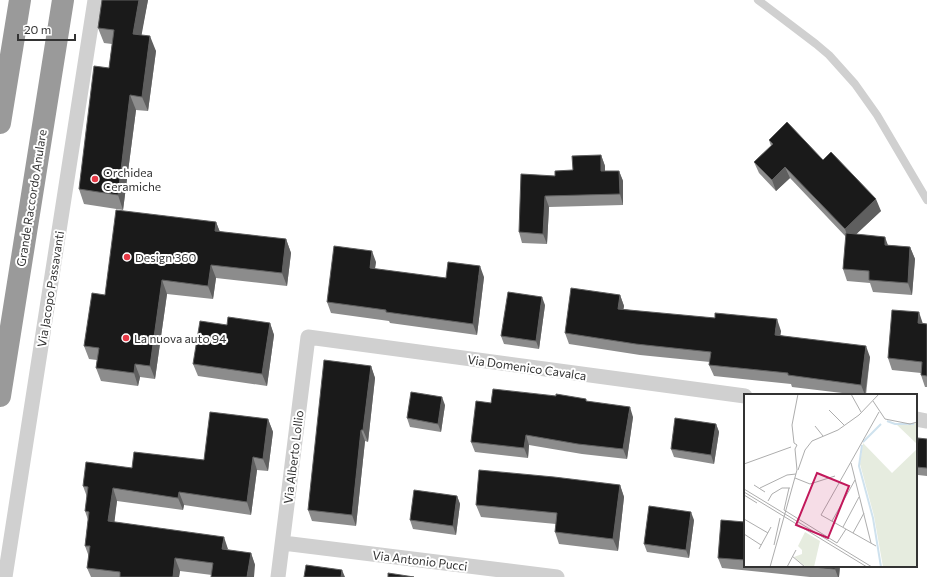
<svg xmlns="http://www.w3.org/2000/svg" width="927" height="577" font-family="Commissioner,sans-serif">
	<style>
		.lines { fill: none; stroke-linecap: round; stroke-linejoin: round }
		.service { stroke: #d0d0d0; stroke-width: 8 }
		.minor { stroke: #d0d0d0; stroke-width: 15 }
		.motorway { stroke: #9a9a9a; stroke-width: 22 }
		.wall { fill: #8c8c8c }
		.shaded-wall { fill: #5f5f5f }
		.building { fill: #1a1a1a; stroke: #5f5f5f }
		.poi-dot { fill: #e63946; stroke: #fff; stroke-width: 1.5 }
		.labels { text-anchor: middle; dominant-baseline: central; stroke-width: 4; stroke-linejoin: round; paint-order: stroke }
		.poi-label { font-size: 12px; fill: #333; stroke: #fff; text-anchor: start }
		.street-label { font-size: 12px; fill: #333; stroke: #fff }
		.inset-river { fill: none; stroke: #cfe2ee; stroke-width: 2 }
		.inset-road { fill: none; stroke: #adadad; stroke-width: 1 }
		.view { fill: #c2185b; fill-opacity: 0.15; stroke: #c2185b; stroke-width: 2 }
		.inset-edge { fill: none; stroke: #333; stroke-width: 2 }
	</style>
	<rect width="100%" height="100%" fill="#fff"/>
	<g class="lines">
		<path class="service" d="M758,0l58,44 13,11 26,29 22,31 50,85"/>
		<path class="minor" d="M916,419l11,2
			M283,543l274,34
			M5,577l90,-577
			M278,577l30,-240 437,59"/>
		<path class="motorway" d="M0,123l20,-123
			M0,396l63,-396"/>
	</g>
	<path class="wall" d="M102,0h46l-7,35 15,16 -8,60 -12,-1 -13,100 -39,-6 -5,-15 30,-121 3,-24 -8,-1 -6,-15z
		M769,140l54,20 58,51 -25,23 32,11 22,2 5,12 -3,36 -39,-3 -3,-9 -23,-2 -4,-12 3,-32 -56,-59 -14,13 -17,-18 -5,-11 17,-16z
		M601,155l4,11v5h14l4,10v24l-74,2 -2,37 -25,-1 -3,-11 36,-56 18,-6z
		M216,222l4,10 66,7 5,14 -4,33 -71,-8 -3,21 -46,-5 -12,85 -15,-2 -2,9 -37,-5 -5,-13 1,-8 -8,-1 -5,-13 21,-51z
		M376,262l-1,7 71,9 38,-1 -7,58 -87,-12 -1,-2 -58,-8 -4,-11z
		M620,295l4,11 -1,3 158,22 -1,4 90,22 -4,38h-7l-67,-8 -1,-3 -77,-8 -5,-11 1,-3 -70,-7 -71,-11 -4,-11z
		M545,305l-6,44 -35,-5 -3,-8z
		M270,323l4,12 -7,51 -69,-10 -5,-12 34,-39z
		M923,323l4,1v63h-2l-4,-12v-2l-29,-3 -4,-12z
		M371,366l4,12 -7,64 -3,-1 -9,85 -44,-5 -4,-11z
		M587,401l46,16 -6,42 -45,-5 -53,-9 -1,13 -53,-6 -4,-10z
		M445,405l-4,27 -31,-5 -3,-9z
		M268,419l5,13 -5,39 -11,-1 -6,45 -67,-10 -1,5 -66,-9 -3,21 114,28 23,3 4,12 -43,10 -32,-4 -1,6h-88l-4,-9 2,-11 -4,-11 3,-26 -3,-9 2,-14 -4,-11 49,-18 72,-8z
		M716,424l3,8 -5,32 -40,-7 -3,-8z
		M927,439v37l-9,-1 -2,-7v-8z
		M620,485l4,12 -6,54 -59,-7 -4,-12 1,-8 -75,-7 -5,-12z
		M457,496l3,8 -4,31 -43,-6 -3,-9z
		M694,520l-5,38 -42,-6 -3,-8z
		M745,522v44h95l-1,11h-29l-88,-9 -4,-10z"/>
	<path class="shaded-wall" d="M139,0h9l-9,49 -6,-15z
		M150,36l6,15 -8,60 -6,-14z
		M130,95l6,15 -13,100 -5,-15z
		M601,155l4,11v16l-4,-11z
		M785,167l5,11 -14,13 -4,-11z
		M619,171l4,10v24l-3,-11z
		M545,196l4,11 -2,37 -4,-10z
		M876,199l5,12 -32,30 -4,-12z
		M216,222l5,13 -6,-4z
		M885,237l4,11 -4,-3z
		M286,239l5,14 -4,33 -5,-13z
		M910,247l5,12 -3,36 -4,-12z
		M372,251l4,11 -3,17 -3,-11z
		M211,265l5,13 -3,21 -5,-13z
		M480,266l4,11 -7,58 -4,-11z
		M162,280l5,14 -12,85 -5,-13z
		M620,295l4,11 -2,14 -4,-11z
		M542,297l3,8 -6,44 -3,-8z
		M919,312l4,12 -5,-1z
		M777,319l4,12 -2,15 -4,-11z
		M270,323l4,12 -7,51 -5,-12z
		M866,346l4,11 -5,38 -4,-10z
		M135,364l5,13 -2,9 -4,-13z
		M371,366l4,12 -7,64 -5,-12z
		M442,397l3,8 -4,27 -3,-8z
		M630,407l3,10 -6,42 -4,-10z
		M268,419l5,13 -5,39 -5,-12z
		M716,424l3,8 -5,32 -3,-9z
		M361,430l4,11 -9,85 -4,-11z
		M526,435l3,10 -1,13 -4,-10z
		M253,457l4,13 -6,45 -4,-13z
		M620,485l4,12 -6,54 -5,-12z
		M113,488l4,13 -4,33 -5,-13z
		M179,492l5,13 -1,5 -5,-12z
		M457,496l3,8 -4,31 -3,-9z
		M691,512l3,8 -5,38 -3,-8z
		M224,537l4,12h-6z
		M251,553l4,12 -1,12h-7z
		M175,558l5,13 -1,6h-6z
		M835,566h5l-1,11h-1l-3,-8z
		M342,570l3,7h-4z"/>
	<path class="building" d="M102,0h37l-6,34 17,2 -8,61 -12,-2 -12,100 -39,-6 15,-123 15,2 5,-38 -16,-2z
		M787,122l36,38 8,-8 45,47 -31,30 -60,-62 -13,13 -18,-18 19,-18 -4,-4z
		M601,155v16h18l1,23 -75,2 -2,38 -24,-2 2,-58 34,2v-5l18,-1 -1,-14z
		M116,210l100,12 -1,9 71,8 -4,34 -71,-8 -3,21 -46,-6 -12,86 -15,-2 -1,9 -38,-5 3,-20 -15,-2 8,-53 13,2z
		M846,233l39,4v8l25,2 -2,36 -39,-3v-9l-26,-2z
		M334,246l38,5 -2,17 76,10 2,-16 32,4 -7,58 -87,-12v-2l-59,-8z
		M571,288l49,7 -2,14 97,9v-5l62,6 -2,16 91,11 -5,39 -73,-10v-2l-79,-8 2,-13 -75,-8 -71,-11z
		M508,292l34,5 -6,44 -35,-5z
		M892,310l27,2 -1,11 9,1v52l-6,-1 1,-13 -34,-4z
		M228,317l42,6 -8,51 -69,-10 7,-43 27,4z
		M324,360l47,6 -8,64h-2l-9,85 -44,-5z
		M493,389l63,7v-2l30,5v2l44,6 -7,42 -45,-5 -52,-9 -2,13 -53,-6 5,-41 15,2z
		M411,392l31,5 -4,27 -31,-6z
		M210,412l58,7 -5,40 -10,-2 -6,45 -68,-10 -1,6 -65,-10 -5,33 116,16 -2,12 29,4 -4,24h-36l2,-14 -38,-5 -2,19h-53v-5l-33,-4 3,-22h-5l4,-34 -4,-1 3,-24 -5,-1 3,-24 46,6 2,-16 70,8z
		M675,418l41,6 -5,31 -40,-6z
		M918,438l9,1v29l-11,-1v-7z
		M479,470l75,7 66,8 -7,54 -58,-7 2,-19 -81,-8z
		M414,490l43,6 -4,30 -43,-6z
		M649,506l42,6 -5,38 -42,-6z
		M721,520l24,2v38l-27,-2z
		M306,565l36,5 -1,7h-37z
		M801,566h34v3z
		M388,573l26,4h-26z"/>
	<g class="poi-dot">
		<circle cx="95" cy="179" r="4"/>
		<circle cx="127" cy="257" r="4"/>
		<circle cx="126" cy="338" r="4"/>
	</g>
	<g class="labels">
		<g class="poi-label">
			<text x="103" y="172">Orchidea<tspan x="103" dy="14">Ceramiche</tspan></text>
			<text x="135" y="257">Design 360</text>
			<text x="134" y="338">La nuova auto 94</text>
		</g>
		<g class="street-label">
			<text transform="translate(31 198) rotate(-81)">Grande Raccordo Anulare</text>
			<text transform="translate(50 289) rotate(-81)">Via Jacopo Passavanti</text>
			<text transform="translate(527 367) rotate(8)">Via Domenico Cavalca</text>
			<text transform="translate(293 457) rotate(-83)">Via Alberto Lollio</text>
			<text transform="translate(420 560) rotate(7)">Via Antonio Pucci</text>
		</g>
	</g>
	<g transform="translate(744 394)">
		<rect width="173" height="173" fill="#fff"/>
		<path d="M61,138l15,9 -6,26h-8l-12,-10 8,-3v-4l-4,-4z" fill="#e6ecdf"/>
		<path d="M173,29v21l-21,-20zM119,49l29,30 25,-24v118h-34l-9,-51 -14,-52z" fill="#e6ecdf"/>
		<path class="inset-river" d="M143,27l8,3h19M119,48l18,-18M118,51l-3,21 14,52 8,49"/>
		<path class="inset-road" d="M107,0l10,18M129,7l12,18 25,5 7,-2M85,16l15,15M71,32l8,10M107,69l20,80M0,70l47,-17M54,76l7,-20 7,-9 26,-11 21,-15 20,-21M51,84l15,6 25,-8M10,91l11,7M16,94l27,-13 9,-1M45,94l-5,22 53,33 9,-14M0,95l128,78M0,98l123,75M0,101l13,8M24,107l4,-7 10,-6h8M0,125l24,14M88,127l23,-41M99,133l16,-30M109,139l11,-20M0,140l17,11M35,141l18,-65 -2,-21 2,-4 -3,-2 -2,-18 6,-31M30,151l6,-27M132,152l-55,-31 58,-103M15,155l12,-22M48,162l13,11M26,173l9,-32M43,173l9,-17"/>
		<path class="view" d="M73,79l32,13 -21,52 -32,-13z"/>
		<rect width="173" height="173" class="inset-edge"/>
	</g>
	<path d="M18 34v6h57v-6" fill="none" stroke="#333333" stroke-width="2"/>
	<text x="24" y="34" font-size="12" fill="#333333" stroke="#ffffff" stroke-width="3" paint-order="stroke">20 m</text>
</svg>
